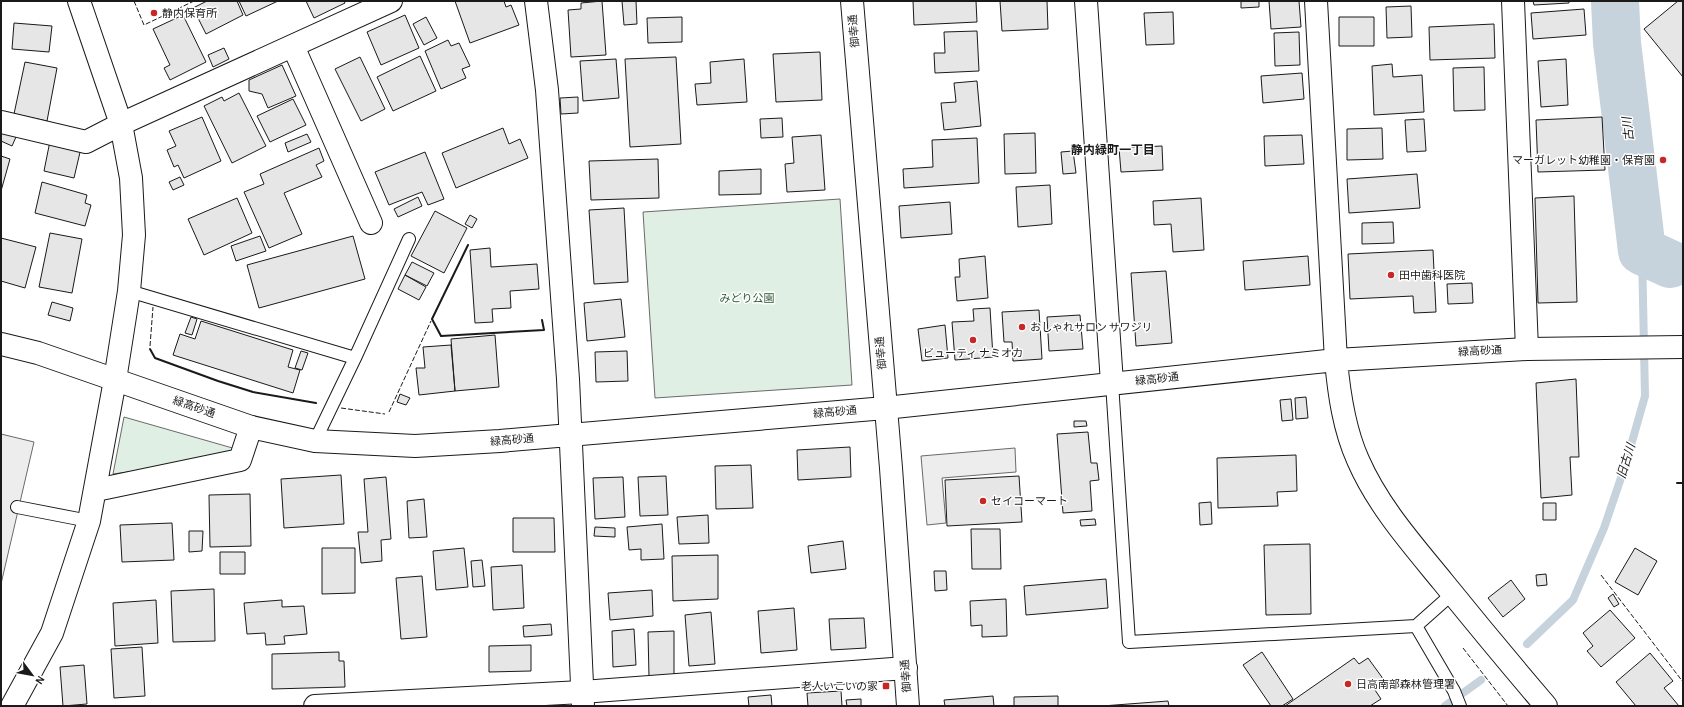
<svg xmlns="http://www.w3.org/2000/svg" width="1684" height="707" font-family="'Alegreya Sans','Noto Sans JP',sans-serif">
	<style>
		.green { fill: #e0efe3; stroke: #6a6a6a }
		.parking { fill: #ededed; stroke: #6a6a6a }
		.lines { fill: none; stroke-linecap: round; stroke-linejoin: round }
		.stream { stroke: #c6d2dc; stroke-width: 8 }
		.river { stroke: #c6d2dc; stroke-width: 48 }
		.building { fill: #e6e6e6; stroke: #1a1a1a }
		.lane-casing { stroke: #1a1a1a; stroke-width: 14 }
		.street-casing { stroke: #1a1a1a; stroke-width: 24 }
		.secondary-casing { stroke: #1a1a1a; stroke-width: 24 }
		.lane { stroke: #fff; stroke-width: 12 }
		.street { stroke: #fff; stroke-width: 22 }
		.secondary { stroke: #fff; stroke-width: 22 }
		.fence { stroke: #1a1a1a; stroke-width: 1; stroke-dasharray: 5 2; stroke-linecap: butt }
		.wall { stroke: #1a1a1a; stroke-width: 2 }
		.poi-dot { fill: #c62828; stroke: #fff; stroke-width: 1.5 }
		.labels { text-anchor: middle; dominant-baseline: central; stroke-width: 3; stroke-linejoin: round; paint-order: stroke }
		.poi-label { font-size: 11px; fill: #1a1a1a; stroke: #fff; text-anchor: start }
		.street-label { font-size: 11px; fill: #1a1a1a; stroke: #fff }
		.park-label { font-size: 11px; fill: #2b5a34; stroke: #fff }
		.water-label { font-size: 12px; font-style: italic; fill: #1a1a1a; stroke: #fff }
		.neighbourhood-label { font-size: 12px; font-weight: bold; fill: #1a1a1a; stroke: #fff }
	</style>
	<rect width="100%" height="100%" fill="#fff"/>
	<path class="green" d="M840,199l12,186 -197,13 -12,-186z
		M124,417l112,32 -2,8 -121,17z"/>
	<path class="parking" d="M1,434l33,8 -33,142z
		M1015,448l1,24 -74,6 4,45 -19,2 -6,-69z"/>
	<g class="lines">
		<path class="stream" d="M1527,644l46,-44 31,-72 22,-65 19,-67 -3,-145
			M1445,706l36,-26"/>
		<path class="river" d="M1615,1l2,42 25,208 28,13"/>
	</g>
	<path class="building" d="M207,1h30l6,14 -37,19 -13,-26z
		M239,1h39l-32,15z
		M306,1h38l1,2 -31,15z
		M455,1h49l2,6 5,-2 8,20 -49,18z
		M602,1l4,54 -35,2 -3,-47 13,-1v-6z
		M622,1h14l1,23 -13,1z
		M913,1h63l1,21 -63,3z
		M1000,1h47l1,28 -46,2z
		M1241,1h18v6l-18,1z
		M1269,1h30l2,26 -30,2z
		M1533,1h36v2l-35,2z
		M1678,1h5v76l-39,-48z
		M1411,6l1,31 -25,1 -1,-31z
		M1584,9l2,26 -53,4 -2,-26z
		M1173,12l1,32 -28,1 -2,-32z
		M183,15l23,47 -36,18 -6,-12 6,-3 -17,-36z
		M405,15l14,33 -38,17 -14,-33z
		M426,17l11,21 -13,7 -11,-21z
		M682,17v25l-34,1 -1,-25z
		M1339,17h35v29h-35z
		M14,23l38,3 -3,26 -37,-3z
		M1494,24l1,34 -65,2 -1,-33z
		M977,31l2,40 -44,2 -1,-20h11l-1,-21z
		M1299,32l1,33 -25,1 -1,-33z
		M448,40l3,6 8,-3 11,23 -8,3 4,9 -25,11 -16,-38z
		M224,48l5,11 -16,8 -5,-12z
		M820,52l2,48 -46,2 -3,-48z
		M420,56l16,35 -43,20 -16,-34z
		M360,57l25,52 -24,12 -26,-52z
		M676,57l5,87 -51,3 -5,-88z
		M616,59l3,39 -36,3 -3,-40z
		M744,59l3,43 -50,3 -2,-21 16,-1 -1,-21z
		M1566,59l2,46 -27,2 -3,-46z
		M25,62l32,6 -10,53 -33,-7z
		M1392,64l1,13 29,-2 2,37 -50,3 -2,-49z
		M282,65l14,31 -28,12 -6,-14 -13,-3v-11z
		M1484,67l1,43 -31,1 -1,-43z
		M1302,73l2,26 -41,4 -2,-27z
		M977,81l4,45 -37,4 -3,-27 15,-1 -2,-19z
		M239,93l27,53 -34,17 -28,-57 18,-9 2,4z
		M578,97v16l-17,1 -1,-16z
		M293,99l13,26 -36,17 -13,-26z
		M202,117l19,44 -37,17 -6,-13 -4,2 -7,-17 9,-4 -7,-15z
		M1602,117l3,53 -67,2 -2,-52z
		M782,118l1,19 -22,1 -1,-19z
		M1424,119l2,32 -19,1 -2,-32z
		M503,128l6,16 11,-5 8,19 -72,30 -14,-35z
		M1382,128l1,31 -36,1v-31z
		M1,131l15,6 -4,9 -11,-5z
		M1035,133l1,40 -31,1 -1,-40z
		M307,134l4,8 -23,10 -3,-9z
		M821,135l4,55 -38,2 -2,-28 9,-1 -2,-26z
		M1302,135l2,29 -39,2 -1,-30z
		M977,138l2,45 -75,5 -1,-19 30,-2 -1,-27z
		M50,141l31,7 -7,30 -30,-7z
		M1162,146l1,24 -42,2 -2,-24z
		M319,148l5,13 -8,4 6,12 -38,16 18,41 -33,14 -25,-56 20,-8 -4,-10z
		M1073,151l3,22 -13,1 -2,-22z
		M425,152l19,47 -16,6 -6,-13 -33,13 -14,-33z
		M1,156l9,3 -9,32z
		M658,159l1,39 -68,2 -2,-39z
		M761,169v25l-42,1v-24z
		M1417,174l3,34 -71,5 -2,-34z
		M180,177l4,8 -11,5 -4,-8z
		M42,182l45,13 -2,8 6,2 -6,21 -50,-13z
		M1050,185l2,39 -34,3 -2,-40z
		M1574,196l3,106 -39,1 -3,-105z
		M418,197l4,9 -24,11 -4,-8z
		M237,198l15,35 -48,22 -16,-36z
		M1201,198l3,52 -31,2 -2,-28 -17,1 -1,-24z
		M950,202l2,32 -51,4 -2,-32z
		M624,208l4,74 -34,2 -5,-74z
		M435,211l32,17 -23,45 -33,-17z
		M470,215l7,4 -5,9 -7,-4z
		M1393,222l1,21 -32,1v-21z
		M50,233l32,6 -10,54 -33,-6z
		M260,236l6,15 -30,10 -5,-15z
		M353,236l12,43 -106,29 -12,-43z
		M1,238l35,9 -11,41 -24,-7z
		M490,248l1,19 46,-3 2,25 -29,2 1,17 -19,1 1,13 -18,1 -5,-73z
		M1433,250l3,62 -22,1 -1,-17 -63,3 -2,-45z
		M985,256l3,42 -31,3 -2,-24h5l-1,-18z
		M1308,256l2,29 -65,5 -2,-29z
		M412,262l22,11 -7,13 -22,-11z
		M1166,271l6,72 -36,3 -5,-73z
		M405,275l21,12 -7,13 -21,-11z
		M1472,283l1,20 -25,1 -1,-20z
		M621,299l4,38 -38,4 -3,-38z
		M52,302l21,6 -3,13 -22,-6z
		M990,308l3,49 -38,3 -3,-38 22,-1 -1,-12z
		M1039,310l3,49 -29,2 -1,-19h-8l-2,-30z
		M1080,315l3,34 -34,2 -2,-34z
		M191,317l6,2 -5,16 -7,-2z
		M201,321l92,29 -5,17 12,3 -7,23 -120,-38 7,-21 15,5z
		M945,325l3,33 -26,3 -4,-32z
		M495,335l4,52 -44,4 -4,-52z
		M451,345l4,46 -36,4 -3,-27h9l-2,-21z
		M301,351l7,2 -6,17 -7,-2z
		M627,351l1,30 -32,1 -1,-30z
		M1576,379l3,78h-9l2,38 -31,3 -5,-115z
		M400,394l10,4 -4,7 -9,-3z
		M1306,397l2,21 -12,1 -1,-21z
		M1291,399l2,21 -11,1 -2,-21z
		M1074,421h12l1,5 -13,1z
		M1088,432l3,31h6l2,17 -9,1 2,30 -29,2 -6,-79z
		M850,447l1,30 -53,3 -1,-30z
		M1296,455l1,36 -20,1 1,14 -60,2 -1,-50z
		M751,465l2,43 -37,1 -1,-43z
		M341,475l3,49 -60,4 -3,-49z
		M666,476l2,39 -28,1 -2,-39z
		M1019,476l3,46 -75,4 -2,-46z
		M386,477l5,62 -10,1 1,21 -21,2 -3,-31h10l-4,-53z
		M623,477l2,40 -30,2 -2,-41z
		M250,494l1,52 -41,1 -1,-52z
		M424,499l3,38 -18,1 -2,-37z
		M1211,502l1,22 -12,1 -1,-22z
		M1543,503h13v17h-13z
		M708,515l1,28 -30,1 -2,-27z
		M513,518h41l1,34h-42z
		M1095,519l1,6 -15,1 -1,-6z
		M172,523l2,37 -52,2 -2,-37z
		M662,524l2,35 -23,1v-11l-12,1 -2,-23z
		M595,527l20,1v9l-21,-1z
		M971,529h29l1,40h-29z
		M189,531h14l-1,20 -13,1z
		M843,541l3,28 -35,4 -3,-27z
		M1310,544l1,70 -45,1 -2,-70z
		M322,548h33v45l-33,1z
		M464,548l4,39 -32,3 -3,-39z
		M1635,548l22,13 -19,34 -23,-13z
		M220,552h25v22h-25z
		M718,555v44l-45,2 -1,-45z
		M482,560l3,26 -12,1 -2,-26z
		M522,565l2,43 -31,2 -2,-43z
		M934,571h12l1,19 -12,1z
		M1546,574l1,11 -10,1 -1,-11z
		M422,576l5,61 -26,2 -5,-61z
		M1106,579l2,29 -82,7 -2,-29z
		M1511,580l14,19 -22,18 -15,-19z
		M214,589l1,52 -42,1 -2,-51z
		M652,590l1,26 -43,4 -2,-27z
		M1613,594l6,10 -5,3 -6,-9z
		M1006,599l1,37 -25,1v-12l-11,1 -1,-25z
		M156,600l2,43 -43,3 -2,-43z
		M282,600v7l22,-1 3,28 -23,2 1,8 -19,1 -1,-12 -18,1 -3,-31z
		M794,608l3,42 -36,3 -3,-42z
		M1610,610l25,28 -34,29 -14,-16 6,-5 -10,-13z
		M711,612l4,52 -26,2 -4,-51z
		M864,618l2,30 -35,2 -2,-31z
		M551,624l1,11 -28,2 -1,-11z
		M634,629l2,36 -23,2 -1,-36z
		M674,631v45l-25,1 -1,-45z
		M531,645v26l-42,1v-26z
		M142,647l3,49 -31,2 -3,-49z
		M339,652v9h5l1,26 -73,2v-35z
		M1262,652l31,47 -11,7h-11l-28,-41z
		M1650,653l23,28 -9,7 15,18h-43l-20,-24z
		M1354,658l5,6 9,-6 16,22 -11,7 8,12 -11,7h-85z
		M84,665l3,39 -24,2 -3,-39z
		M841,691l1,15h-34l-1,-13z
		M771,695l1,11h-23l-1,-9z
		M993,696l1,10h-49l-1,-6z
		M1058,696v10h-44v-9z
		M861,699v7h-14l-1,-6z
		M1168,701l1,5h-67z"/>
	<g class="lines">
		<g class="lane-casing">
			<path id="lane" d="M129,291l226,67 -40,83
				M355,358l54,-119
				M1112,383l17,259 287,-16 36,-32
				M17,507l72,14
				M1416,626l38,65 6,15"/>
		</g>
		<g class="street-casing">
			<path id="street" d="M1086,1l26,382
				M1513,1l14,348
				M293,46l78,177
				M1,122l85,20 35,-18 270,-123
				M96,490l144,-30 11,-33
				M12,706l40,-73 37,-112 26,-141 14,-89 5,-56 -3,-57 -10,-54 -42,-123
				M315,706l267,-14 324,-24"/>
		</g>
		<g class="secondary-casing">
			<path id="secondary" d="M536,1l11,89 21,289 15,327
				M852,1l39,467 17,238
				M1316,1l20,359c3,34 8,69 22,100 20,46 54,84 85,122 34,42 68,83 103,124
				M1,344l37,9 213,74 64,14 100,5 85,-5 385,-33 451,-48 191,-11 156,-2"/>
		</g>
		<use href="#lane" class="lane"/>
		<use href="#street" class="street"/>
		<use href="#secondary" class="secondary"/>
		<path class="fence" d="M134,1l10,24 50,-24
			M150,346l3,-39
			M341,408l44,6
			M389,412l42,-91
			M1601,575l82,107
			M1463,648l45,58"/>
		<path class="wall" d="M468,245l-36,74 9,17 103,-6 -2,-10
			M150,349l5,9 63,23 35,11 63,11
			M1677,483h6"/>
	</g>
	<g class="poi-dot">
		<circle cx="154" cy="13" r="4"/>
		<circle cx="1663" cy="160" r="4"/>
		<circle cx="1391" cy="275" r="4"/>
		<circle cx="1022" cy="327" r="4"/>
		<circle cx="973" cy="340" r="4"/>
		<circle cx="983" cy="501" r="4"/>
		<circle cx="1348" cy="684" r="4"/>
		<rect x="882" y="682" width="8" height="8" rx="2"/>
	</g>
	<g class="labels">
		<g class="poi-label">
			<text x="162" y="13">静内保育所</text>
			<text x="1655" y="160" text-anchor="end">マーガレット幼稚園・保育園</text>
			<text x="1399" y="275">田中歯科医院</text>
			<text x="1030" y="327">おしゃれサロン サワジリ</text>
			<text x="973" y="353" text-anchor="middle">ビューティ ナミオカ</text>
			<text x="991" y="501">セイコーマート</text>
			<text x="1356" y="684">日高南部森林管理署</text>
			<text x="878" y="686" text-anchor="end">老人いこいの家</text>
		</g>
		<g class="street-label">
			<text transform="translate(854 31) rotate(-95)">御幸通</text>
			<text transform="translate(1480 351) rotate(-3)">緑高砂通</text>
			<text transform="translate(881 353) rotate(-95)">御幸通</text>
			<text transform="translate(1157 379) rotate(-6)">緑高砂通</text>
			<text transform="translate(194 407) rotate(19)">緑高砂通</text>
			<text transform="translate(835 412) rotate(-5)">緑高砂通</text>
			<text transform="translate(512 440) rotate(-5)">緑高砂通</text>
			<text transform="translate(906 676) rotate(-94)">御幸通</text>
		</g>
		<g class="park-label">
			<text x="747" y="298">みどり公園</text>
		</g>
		<g class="water-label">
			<text transform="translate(1628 129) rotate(-97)">古川</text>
			<text transform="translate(1626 461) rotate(-73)">旧古川</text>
		</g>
		<g class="neighbourhood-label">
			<text x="1113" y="150">静内緑町一丁目</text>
		</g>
	</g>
	<rect width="1684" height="707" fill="none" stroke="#1a1a1a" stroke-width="4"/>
	<g transform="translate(32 675) rotate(122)" stroke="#ffffff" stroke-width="3" paint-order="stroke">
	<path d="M0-3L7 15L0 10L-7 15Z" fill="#1a1a1a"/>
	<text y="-6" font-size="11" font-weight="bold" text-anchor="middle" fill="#1a1a1a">N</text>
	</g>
</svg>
